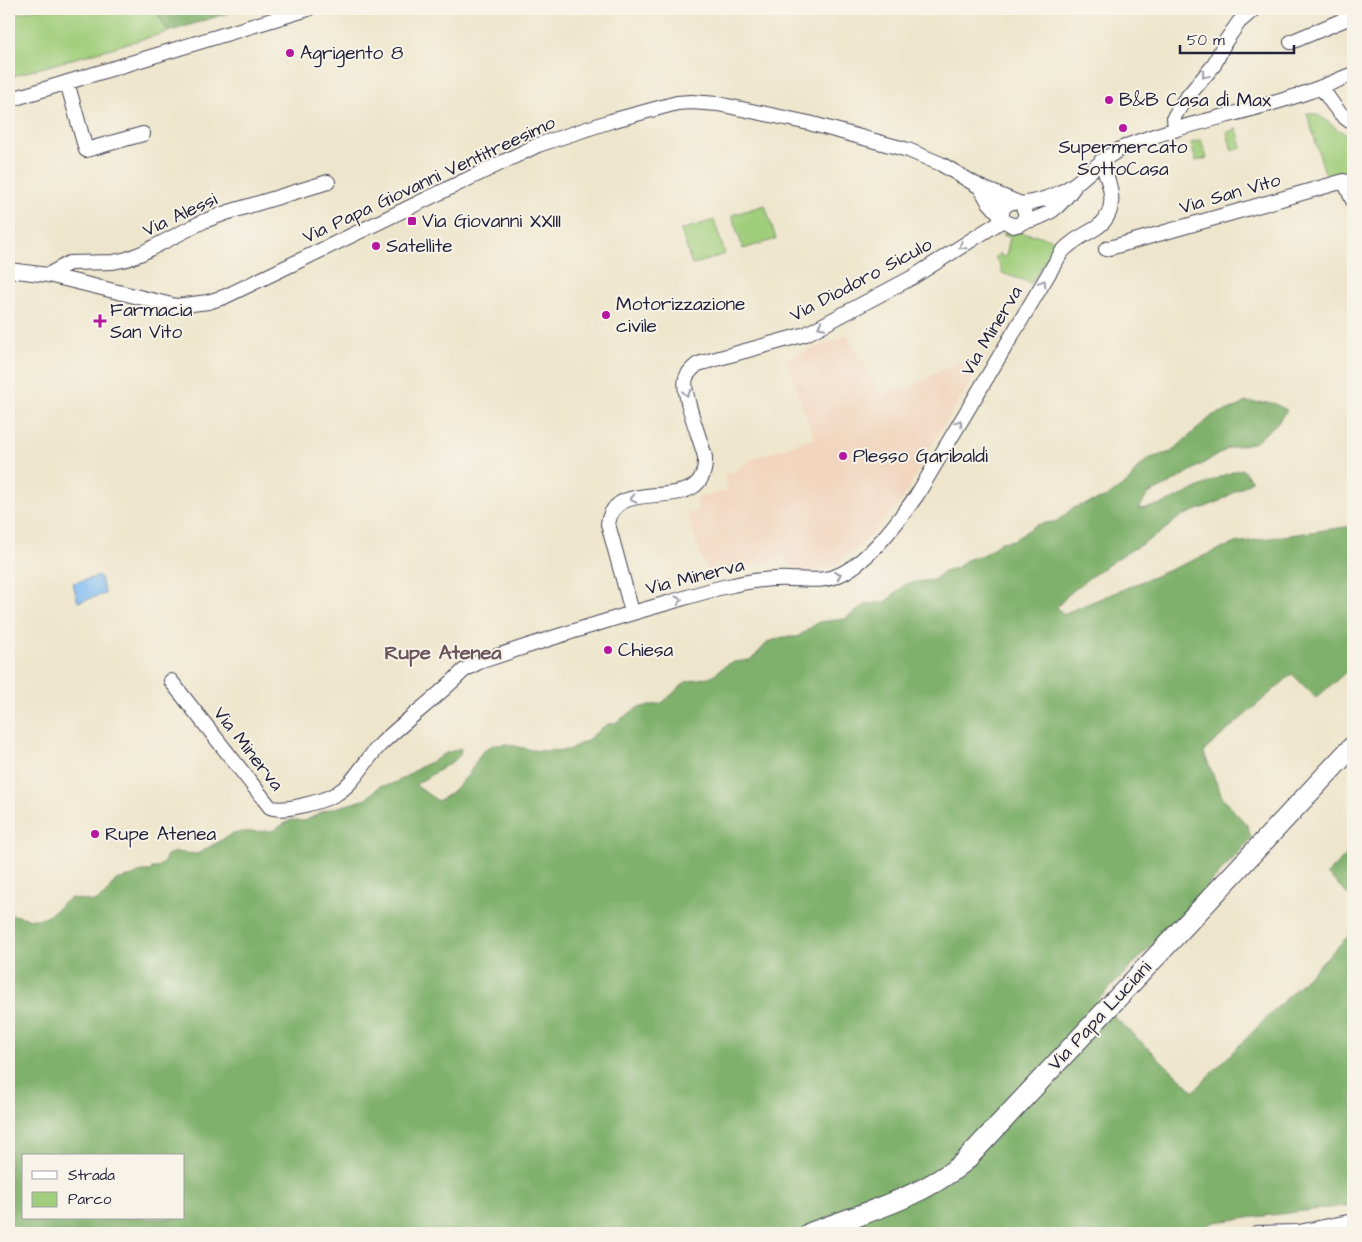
<svg xmlns="http://www.w3.org/2000/svg" width="1362" height="1242" font-family="'Architects Daughter',sans-serif">
	<style>
		.built { fill: #f2d5be }
		.green { fill: #a0ce7c; stroke: #61785c }
		.forest { fill: #80b16c; stroke: #516a54; fill-rule: evenodd }
		.water { fill: #7fbcf2; stroke: #506f96 }
		.lines { fill: none; stroke-linecap: round; stroke-linejoin: round }
		.street-casing { stroke: #413f51; stroke-width: 16 }
		.secondary-casing { stroke: #413f51; stroke-width: 22 }
		.street { stroke: #fff; stroke-width: 14 }
		.secondary { stroke: #fff; stroke-width: 20 }
		.oneway { stroke: #9c9ca7 }
		.poi-dot { fill: #b5179e; stroke: #f7f3e8; stroke-width: 2 }
		.labels { text-anchor: middle; dominant-baseline: central; stroke-width: 4; stroke-linejoin: round; paint-order: stroke }
		.poi-label { font-size: 19px; fill: #22223b; stroke: #f7f3e8; text-anchor: start }
		.street-label { font-size: 19px; fill: #22223b; stroke: #f7f3e8 }
		.neighbourhood-label { font-size: 20px; font-weight: bold; fill: #6a535b; stroke: #f7f3e8 }
	</style>
	<rect width="100%" height="100%" fill="#f7f3e8"/>
	<filter id="ink" filterUnits="userSpaceOnUse"><feTurbulence type="fractalNoise" baseFrequency=".02" numOctaves="2"/><feDisplacementMap in="SourceGraphic" scale="10" xChannelSelector="R" yChannelSelector="G"/><feConvolveMatrix kernelMatrix="1 2 1 2 8 2 1 2 1" color-interpolation-filters="sRGB"/></filter>
	<filter id="wash" filterUnits="userSpaceOnUse"><feTurbulence type="fractalNoise" baseFrequency=".0096" numOctaves="4" result="noise"/><feDisplacementMap in="SourceGraphic" scale="20" xChannelSelector="R" yChannelSelector="G"/><feGaussianBlur stdDeviation="1.12" result="paint"/><feColorMatrix in="noise" values="0 0 0 0 0 0 0 0 0 0 0 0 0 0 0 0 0 1.4 0 .05"/><feComposite in="paint" operator="in"/></filter>
	<g filter="url(#wash)">
		<rect width="100%" height="100%" fill="#eee6cc"/>
		<path class="built" d="M847,335l34,59 30,-7 48,-26 12,20 -44,72 -23,44 -35,40 -31,26 -16,8 -21,1 -10,-3 -7,-11 -76,17 -21,-61 11,-4 -3,-12 33,-8 -5,-16 14,-4 15,-11 62,-21 -28,-79 50,-19z"/>
		<path class="green" d="M36,9h59l3,2 7,-2h50l13,23 -159,45v-61z
			M1307,113c15,0 22,12 35,19 3,2 8,3 11,5v7l-7,2 7,17v9l-24,7 -5,-9z
			M1237,129l5,19 -10,3 -5,-19z
			M1201,140l6,18 -11,3 -5,-18z
			M765,205l11,34 -33,10 -11,-34z
			M714,220l11,34 -33,11 -11,-35z
			M1010,231l26,4 22,6 -27,42 -29,-10 -2,-8 -5,-8 5,-4 2,4 4,-1 4,-19 -8,-2z"/>
		<path class="forest" d="M155,9h85l-72,23z
			M1245,402l28,1 14,7 -10,13 -21,19 -27,6 -60,36 -21,10 -9,15c37,-4 67,-30 103,-40l10,12 -34,21 -38,15 -21,17 -36,21 -33,22 -22,18 -11,12 6,7 172,-71 118,-17v140l-37,32 -24,-24 -87,76 -1,3 19,46 25,27 3,13 -86,93 -68,69 97,90 159,-160v274l-138,17 -26,11h-1180v-318c8,0 16,3 24,4 17,2 24,-14 38,-21l24,4 10,-7 11,-15 17,-4 9,-5h9l1,-3h5l7,-6 3,-7 8,-3 22,2 35,-20 11,-2 29,-1 19,-11 14,1 19,-10 36,-10 6,-2 14,-13c16,0 28,-12 42,-20 8,-4 13,-5 20,-11 5,-3 13,-4 18,-7l1,1 -1,6 -5,5 -40,25 23,16 11,-7 10,-9 9,-10 14,-23 11,-7 13,-1 26,6 13,1 23,-1 18,-9 16,-13 6,-4 7,-1 22,-15 25,-5 24,-21 26,-6 16,-12 6,-2 15,-2 5,-3 14,-15 15,-5h14l22,-15 26,-3 22,-15 18,-2 22,-19 26,-3 14,-10 10,-2 9,-8 19,-6 16,-12 13,-2 22,-15 21,-4 16,-13 34,-11 22,-16 8,-12 13,-11 21,-6 42,-37 27,-9zM24,1156h160v62h-160z
			M1353,848v52l-26,-26z"/>
		<path class="water" d="M100,576l5,18 -27,8 -5,-19z"/>
	</g>
	<g filter="url(#ink)">
		<g class="lines">
			<g class="street-casing">
				<path id="street" d="M1291,42l62,-26
					M67,82l19,68 57,-16
					M1321,87c10,14 17,28 32,36
					M9,100l299,-91
					M1175,130l-1,-13 9,-15 31,-37 11,-23 14,-20 15,-13
					M980,187l8,14 14,16
					M1021,204c21,-3 42,-10 59,-24 16,-13 29,-27 49,-35 58,-23 120,-32 179,-53 15,-5 30,-12 45,-18
					M1023,222c25,-5 36,-14 51,-35
					M1106,249l238,-68 9,20
					M9,270l39,5 128,31 32,-4 16,-5 50,-24 264,-128 73,-24 66,-18 14,-1 27,2 91,19 99,27 33,14 39,23 41,17 4,7v7l-5,6 -7,2 -10,-6c-3,-9 1,-16 10,-18
					M48,275l21,-12 44,-1 14,-3 15,-6 62,-32 25,-9 99,-30
					M632,612l-24,-88c7,-54 100,-2 97,-67 -4,-17 -24,-64 -19,-79 2,-6 7,-10 12,-14l108,-30 107,-57 90,-57
					M171,681l99,126c13,6 53,-6 66,-13 20,-12 30,-36 46,-51 26,-25 56,-46 81,-72l16,-9c63,-21 127,-42 192,-60 20,-6 41,-13 62,-17 18,-4 38,-7 57,-6 20,0 32,4 51,-5 29,-14 58,-54 76,-79l144,-242c10,-12 22,-17 35,-25 25,-16 14,-45 5,-67
					M1257,1233l42,-1 54,-11"/>
			</g>
			<g class="secondary-casing">
				<path id="secondary" d="M810,1233c51,-19 113,-36 154,-71l389,-416"/>
			</g>
			<use href="#street" class="street"/>
			<use href="#secondary" class="secondary"/>
		</g>
		<defs><path id="oneway-chevron" d="M-2-3.5L2.5 0L-2 3.5" fill="none" stroke-width="1.6" stroke-linecap="round" stroke-linejoin="round" transform="scale(1.25)"/></defs>
		<g class="oneway">
			<use href="#oneway-chevron" transform="translate(1205 75) rotate(130)"/>
			<use href="#oneway-chevron" transform="translate(962 246) rotate(147)"/>
			<use href="#oneway-chevron" transform="translate(1043 283) rotate(-59)"/>
			<use href="#oneway-chevron" transform="translate(821 326) rotate(152)"/>
			<use href="#oneway-chevron" transform="translate(687 393) rotate(79)"/>
			<use href="#oneway-chevron" transform="translate(959 423) rotate(-59)"/>
			<use href="#oneway-chevron" transform="translate(633 499) rotate(167)"/>
			<use href="#oneway-chevron" transform="translate(838 575) rotate(-25)"/>
			<use href="#oneway-chevron" transform="translate(679 600) rotate(-16)"/>
		</g>
	</g>
	<g class="poi-dot">
		<circle cx="290" cy="53" r="5"/>
		<circle cx="1109" cy="100" r="5"/>
		<circle cx="1123" cy="128" r="5"/>
		<rect x="407" y="216" width="10" height="10" rx="2.5"/>
		<circle cx="376" cy="246" r="5"/>
		<circle cx="606" cy="315" r="5"/>
		<path d="M97.5 313.5h5v5h5v5h-5v5h-5v-5h-5v-5h5z"/>
		<circle cx="843" cy="456" r="5"/>
		<circle cx="608" cy="650" r="5"/>
		<circle cx="95" cy="834" r="5"/>
	</g>
	<g class="labels">
		<g class="poi-label">
			<text x="300" y="53">Agrigento 8</text>
			<text x="1119" y="100">B&amp;B Casa di Max</text>
			<text x="1123" y="147" text-anchor="middle">Supermercato<tspan x="1123" dy="22">SottoCasa</tspan></text>
			<text x="422" y="221">Via Giovanni XXIII</text>
			<text x="386" y="246">Satellite</text>
			<text x="616" y="304">Motorizzazione<tspan x="616" dy="22">civile</tspan></text>
			<text x="110" y="310">Farmacia<tspan x="110" dy="22">San Vito</tspan></text>
			<text x="853" y="456">Plesso Garibaldi</text>
			<text x="618" y="650">Chiesa</text>
			<text x="105" y="834">Rupe Atenea</text>
		</g>
		<g class="street-label">
			<text transform="translate(429 180) rotate(-25)">Via Papa Giovanni Ventitreesimo</text>
			<text transform="translate(1230 194) rotate(-16)">Via San Vito</text>
			<text transform="translate(180 215) rotate(-25)">Via Alessi</text>
			<text transform="translate(861 280) rotate(-28)">Via Diodoro Siculo</text>
			<text transform="translate(992 331) rotate(-59)">Via Minerva</text>
			<text transform="translate(695 577) rotate(-14)">Via Minerva</text>
			<text transform="translate(248 749) rotate(52)">Via Minerva</text>
			<text transform="translate(1100 1016) rotate(-47)">Via Papa Luciani</text>
		</g>
		<g class="neighbourhood-label">
			<text x="443" y="653">Rupe Atenea</text>
		</g>
	</g>
	<rect width="1362" height="1242" fill="none" stroke="#f7f3e8" stroke-width="30"/>
	<rect x="22" y="1154" width="162" height="65" fill="#f7f3e8" stroke="#a29fa3"/>
	<rect x="32" y="1171" width="25" height="8" fill="#ffffff" stroke="#a29fa3"/>
	<text x="68" y="1180" font-size="15" fill="#22223b">Strada</text>
	<rect x="32" y="1192" width="25" height="15" fill="#a0ce7c" stroke="#a29fa3"/>
	<text x="68" y="1204" font-size="15" fill="#22223b">Parco</text>
	<path d="M1180 45v8h114v-8" fill="none" stroke="#22223b" stroke-width="2.5"/>
	<text x="1187" y="45" font-size="15" fill="#22223b" stroke="#f7f3e8" stroke-width="4" paint-order="stroke">50 m</text>
</svg>
